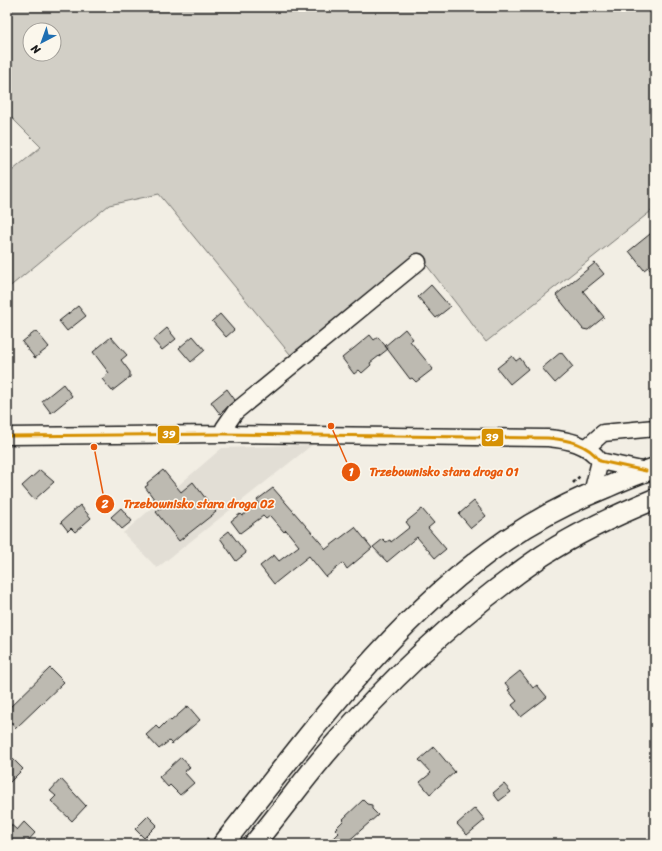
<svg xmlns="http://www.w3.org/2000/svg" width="662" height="851" font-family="Sriracha,sans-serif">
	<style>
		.built { fill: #e2ded5 }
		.green { fill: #d2cfc6; stroke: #777671; fill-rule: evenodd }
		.building { fill: #bdbab1; stroke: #1c1c1c }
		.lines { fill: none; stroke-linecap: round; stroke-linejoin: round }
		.minor-casing { stroke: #1c1c1c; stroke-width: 19 }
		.major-casing { stroke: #1c1c1c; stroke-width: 23 }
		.path { stroke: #1c1c1c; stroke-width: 2.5; stroke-dasharray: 3 3; stroke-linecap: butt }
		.minor { stroke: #fbf7ec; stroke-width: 16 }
		.major { stroke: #fbf7ec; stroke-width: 20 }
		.bus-1-casing { stroke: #fbf7ec; stroke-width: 6 }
		.bus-1 { stroke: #d69104; stroke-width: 3 }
		.leader { fill: none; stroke: #e8590c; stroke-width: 1.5 }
		.callout-dot { fill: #e8590c; stroke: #fbf7ec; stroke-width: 1.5 }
		.mark-label { font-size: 12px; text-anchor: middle; font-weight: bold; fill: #fff }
		.callout-label { font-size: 12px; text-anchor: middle; font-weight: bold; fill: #e8590c; stroke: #fbf7ec; stroke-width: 3; stroke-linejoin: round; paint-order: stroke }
		.line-badge { stroke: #fbf7ec; stroke-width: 1.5 }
		.badge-label { font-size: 11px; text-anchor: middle; font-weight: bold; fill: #fff }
	</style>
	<rect width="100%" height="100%" fill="#f2eee4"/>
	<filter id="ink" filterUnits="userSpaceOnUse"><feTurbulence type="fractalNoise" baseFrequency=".025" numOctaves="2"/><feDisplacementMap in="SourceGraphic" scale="8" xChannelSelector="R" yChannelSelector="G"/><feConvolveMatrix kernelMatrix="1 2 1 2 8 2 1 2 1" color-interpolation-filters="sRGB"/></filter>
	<g filter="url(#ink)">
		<path class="built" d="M312,445l-155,123 -34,-35 99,-85z"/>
		<path class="green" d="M7,7h648v201l-169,134 -65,-84 -127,101 -135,-165 -50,11 -102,84v-114l34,-28 -29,-29 -5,5zM30,30h24v24h-24z"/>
		<path class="building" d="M655,230v46l-7,-9 -4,3 -15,-19z
			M595,263l9,11 -21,17 21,26 -16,13 -5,-1 -27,-34z
			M431,285l19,22 -14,11 -18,-21z
			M78,306l8,10 -19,15 -8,-10z
			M220,314l14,16 -8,7 -14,-16z
			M167,328l9,11 -14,11 -9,-10z
			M405,329l8,10 -3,2 23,28 -17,13 -4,-4 -2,1 -25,-33z
			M36,331l13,16 -14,11 -13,-16z
			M370,335l4,5 4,-3 10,12 -18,14 1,2 -9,8 -3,-3 -5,4 -12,-16z
			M193,336l12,14 -14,12 -12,-14z
			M111,337l16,18 -6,5 9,12v5l-18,14 -10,-12 7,-6 -16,-21z
			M561,352l12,15 -18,16 -13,-15z
			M512,356l4,5 4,-3 8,11 -18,15 -13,-16z
			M63,384l9,12 -21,17 -9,-12z
			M227,389l8,11 -15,14 -9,-12z
			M40,470l14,12 -20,18 -12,-14z
			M163,470l18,22 12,-10 23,30 -37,29 -23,-29 5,-4 -16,-21 3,-2 -1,-2z
			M273,488l53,61 29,-22 17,21 -25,21 -4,-6 -17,14 -17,-21 -35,28 -14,-18 14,-11 5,6 20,-15 -13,-16 -2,2 -14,-16 -4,3 -3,-3 -23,17 -9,-12 9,-7 2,2 17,-13 -2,-3z
			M474,501l12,15 -15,12 -12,-14z
			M80,505l11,13 -16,14 -4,-4 -3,3 -7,-9z
			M121,508l11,13 -10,8 -11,-12z
			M422,509l12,14 -6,5 18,21 -11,9 -18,-21 -30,25 -14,-15 10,-8 3,3 4,-2 1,2 19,-15 -4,-5z
			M229,531l17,22 -10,8 -16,-23z
			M50,668l14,14 -48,46 -9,-10v-8z
			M520,671l13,17 4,-3 10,12 -26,20 -9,-12 5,-4 -9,-11 2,-1 -5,-6z
			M188,706l12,14 -28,24 -3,-3 -10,8 -13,-14 10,-9 3,3 10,-10 2,2z
			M434,747l21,25 -25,22 -10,-12 11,-9 -12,-13z
			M7,753l16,16 -16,16z
			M181,757l9,10 -6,5 10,11 -14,12 -10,-10 -2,2 -9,-10z
			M61,779l25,27 -14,15 -21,-20 5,-5 -6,-5z
			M504,784l7,8 -12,9 -6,-8z
			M363,800l4,4 5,1v4l6,6 -33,29h-17l11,-11 -4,-4 9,-9 -1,-1z
			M475,808l10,12 -18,15 -10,-11z
			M148,816l9,9 -13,13 -9,-9z
			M7,821l10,9 7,-8 11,11 -10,11h-13l-5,-5z"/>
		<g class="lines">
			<g class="minor-casing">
				<path id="minor" d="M224,434v-6l11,-16 183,-150
					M7,436l217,-2 324,4c20,2 39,5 52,23l46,10
					M586,448l17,-15 52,-5
					M592,493l8,-32"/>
			</g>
			<g class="major-casing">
				<path id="major" d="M223,844c86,-108 168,-225 283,-304 31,-21 66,-39 101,-53 16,-7 32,-14 48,-19
					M254,844c26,-31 49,-64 76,-95 62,-72 133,-139 212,-193 35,-23 74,-41 113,-57"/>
			</g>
			<path class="path" d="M573,483l8,-8
				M203,844l5,-6"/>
			<use href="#minor" class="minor"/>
			<use href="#major" class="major"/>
			<g class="bus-1-casing">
				<path id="bus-1" d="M7,436l217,-2 324,4c20,2 39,5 52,23l46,10"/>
			</g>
			<use href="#bus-1" class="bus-1"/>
		</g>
	</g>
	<path class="leader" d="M331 426L351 472M94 447L105 504"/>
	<g class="callout-dot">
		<circle cx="331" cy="426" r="4"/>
		<circle cx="94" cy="447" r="4"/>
		<circle cx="351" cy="472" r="10"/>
		<circle cx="105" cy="504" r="10"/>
	</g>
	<g class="mark-label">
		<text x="351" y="476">1</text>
		<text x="105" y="508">2</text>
	</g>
	<g class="callout-label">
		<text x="444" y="476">Trzebownisko stara droga 01</text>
		<text x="199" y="508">Trzebownisko stara droga 02</text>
	</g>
	<g class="line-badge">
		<rect x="157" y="425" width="23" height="19" rx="4" fill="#d69104"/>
		<rect x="481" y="428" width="23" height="19" rx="4" fill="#d69104"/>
	</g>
	<g class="badge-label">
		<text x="169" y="438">39</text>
		<text x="492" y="441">39</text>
	</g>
	<rect width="662" height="851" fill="none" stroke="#fbf7ec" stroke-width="24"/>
	<rect x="12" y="12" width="638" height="827" fill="none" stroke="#1c1c1c" stroke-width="1.5" filter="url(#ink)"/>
	<g transform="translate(42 42) rotate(221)"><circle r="19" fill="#fbf7ec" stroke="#a29f99"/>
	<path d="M0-3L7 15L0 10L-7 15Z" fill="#1f6fb2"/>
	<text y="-6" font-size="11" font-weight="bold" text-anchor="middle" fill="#1c1c1c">N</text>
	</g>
</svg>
